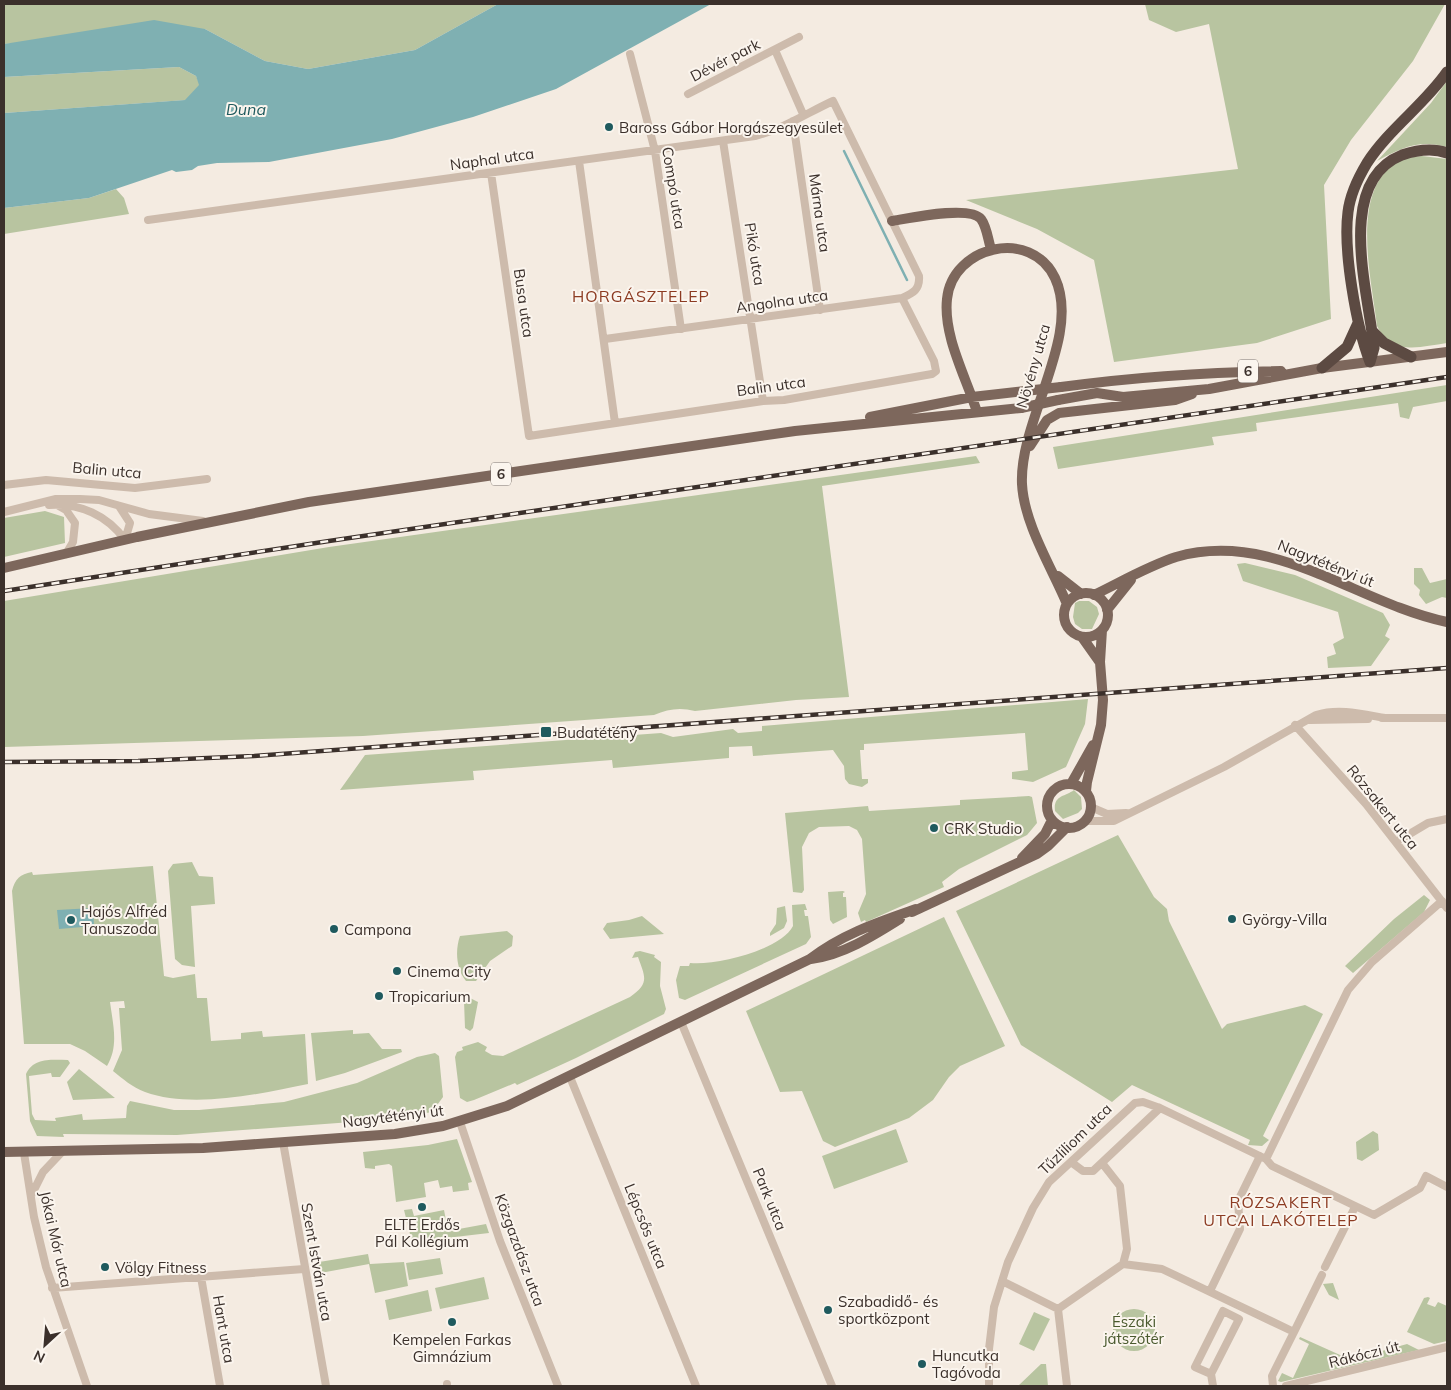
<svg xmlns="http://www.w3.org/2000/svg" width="1451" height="1390" font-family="Mulish,sans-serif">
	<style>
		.green { fill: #b8c4a0 }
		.water { fill: #7fb0b2 }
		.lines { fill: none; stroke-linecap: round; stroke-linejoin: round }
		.stream { stroke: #7fb0b2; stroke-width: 2.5 }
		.minor { stroke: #cdbbac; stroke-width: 8 }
		.major { stroke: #7d675c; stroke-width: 10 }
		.highway { stroke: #5c4a42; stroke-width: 11 }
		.rail-casing { stroke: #3b302b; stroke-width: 4.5 }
		.rail { stroke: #fbf5ee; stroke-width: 2.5; stroke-dasharray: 8; stroke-linecap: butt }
		.major-bridge { stroke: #7d675c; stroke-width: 10 }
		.poi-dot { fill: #1f5a5e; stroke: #fbf5ee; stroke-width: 2 }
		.labels { text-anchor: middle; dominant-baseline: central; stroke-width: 4; stroke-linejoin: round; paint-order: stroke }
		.shield { fill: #fbf5ee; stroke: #756b66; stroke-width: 1 }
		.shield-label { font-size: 14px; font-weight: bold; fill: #3b302b }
		.street-label { font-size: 15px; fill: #3b302b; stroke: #fbf5ee }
		.poi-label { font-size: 15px; fill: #3b302b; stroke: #fbf5ee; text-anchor: start }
		.park-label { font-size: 15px; fill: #4a5a2e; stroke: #fbf5ee }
		.water-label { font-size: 16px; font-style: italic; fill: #1f5a5e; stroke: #fbf5ee }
		.neighbourhood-label { font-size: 16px; letter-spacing: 1px; fill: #8c3b22; stroke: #fbf5ee }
	</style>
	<rect width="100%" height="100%" fill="#f4ebe1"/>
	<path class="green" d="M4,4h494l-83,46 -107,19 -43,-8 -60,-32 -201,15z
		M1145,4h300l-32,57 -62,79 -27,45 7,134 -74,24 -143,19 -20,-102 -57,-31 -71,-29 272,-31 -29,-145 -33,8 -27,-12z
		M179,67l17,9 4,9 -14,15 -182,13v-36z
		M1447,81v66c-28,-8 -46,1 -70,14l54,-58z
		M1422,156l25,3v184c-28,4 -55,13 -70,-17 -5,-46 -30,-142 26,-167 5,-2 13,-2 19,-3z
		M116,189l8,9 5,16 -125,20v-26l85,-10z
		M1447,385v16l-34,6 -4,12 -9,-2 -2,-14 -142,20 1,8 -45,6 2,8 -156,24 -5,-22z
		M976,456l4,7 -158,23 27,211 -53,3 -101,11c-15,-4 -27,-2 -41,4l-291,21 -359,11v-146l325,-54z
		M45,511l19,6 1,26 -61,14v-39z
		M1245,563l50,12 88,38 7,12 -5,11 5,3 -19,27 -43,2 -1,-11 9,-3 -3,-10 11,-6 -6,-26 -95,-31 -6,-17z
		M1414,568h8l8,15 17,-4v19l-5,-1 -16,7 -7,-9 1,-5 -6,-6z
		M1079,601h10l8,6 2,7 -7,15h-10l-7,-5 -2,-7 2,-14z
		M1088,699l-3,25 -19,43 -33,15 -21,-3v-7l16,-2 -3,-37 -161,11v6h-4l2,29h6v4l-6,4 -13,-3 -4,-5 -1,-13 -11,-16 -80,6 -1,-10 -23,1v11l-116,10 -1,-8 -139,11 1,9 -134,10 25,-35 296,-22 12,4 60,-8 5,4 24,-2v-5z
		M1074,790l7,7 1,12 -4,4 -15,6 -8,-8c-2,-16 10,-14 19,-21z
		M1029,796l3,1 5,26 -10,12 -68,34 -17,13 2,5 -78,35 -1,-2 -4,2 -3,-9 8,-19 -4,-55 -5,-9 -8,-4 -30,1 -10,6 -7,14 2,43 -2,3 -9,-1 -8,-79 83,-7 1,5 91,-6v-5z
		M1118,835l36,62 13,12 2,12 53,108 5,-5 78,-19 18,9 -60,122 6,4 -7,6 -14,-1 2,-5 -118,-55 -20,17 -91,-57 -65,-134z
		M192,862l7,14 14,1 2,27 -24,2 4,61 -13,-2 -7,-6 -7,-88 5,-7z
		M153,866l11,110 9,2 22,-4 2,24h10l4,43 30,-2v-6l21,-2 1,6 42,-3 3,50c-48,10 -116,25 -163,8 -13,-5 -22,-13 -32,-21l9,-21 -3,-42h6l-1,-7 -14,1c3,23 9,44 -3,64l-22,-15 -15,-7h-46l-12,-153c3,-12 8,-17 20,-19l1,3z
		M843,891l2,1 -2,1v4h3l1,20 -14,7 -3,-4 -2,-28z
		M1424,895l6,5 -6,12 -71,61 -8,-7 49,-47z
		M805,904l2,6h-3l1,6h3l3,21 -5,7 -121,56 -6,-2 -3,-18 4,-14h9l1,-3c25,3 91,-13 103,-37l-1,-21z
		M785,906l2,15 -3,7 -14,8v-3l6,-9 1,-16z
		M642,916l22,18 -54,5 -7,-10 4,-6 22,-3z
		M944,917l61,129 -45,20 -11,11 -16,23 -24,18 -74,29 -12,-6 -21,-50 -22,1 -34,-81z
		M507,931l6,5 -1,10 -22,15 -14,20h-10c-10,-12 -11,-31 -6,-45z
		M640,951l15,4 -1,2 7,5 -1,24 6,23 -2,5 -88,44 -59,27 -2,-2 -41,17 -7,2 -7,-4 -5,-41 2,-5 6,-2 -1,-3 16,-5 9,5 -2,4 7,4 11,1 127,-59c20,-14 15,-20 8,-40l-6,1 3,-6z
		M470,998l8,4 -5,26 -3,3 -5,-3 -1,-27z
		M353,1030v4l16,-1 13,16h19l1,3 -57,21 -29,8 -5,-48z
		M435,1053l4,3 4,41 -11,15 -40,7 -215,16 -114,-1 1,3 -27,-1 -7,-15 -4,-47c8,-17 26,-14 42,-14l2,3 -10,14h-8l-1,-4 -22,3 3,38 3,6 21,1 -1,-3 27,-4 1,6 43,-2 1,-12 3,-5 44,9h25l85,-8 73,-19 60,-26z
		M79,1069l36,29 -42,2 -6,-18z
		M896,1129l12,33 -74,27 -12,-33z
		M1373,1131l5,3 1,16 -17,11 -5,-2 -1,-17z
		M457,1139l15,43 -4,1 1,7 -16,2 -1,-6 -12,2 -2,-8 -14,3 2,14 -30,5 -4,-36 -3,-2 -14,2v3l-10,-1 -2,-16 65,-7z
		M412,1209l2,7 30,-6 4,21 38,-7 3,9 -77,9 -8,-32z
		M368,1254l2,10 34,-2 4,24 -33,7 -6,-29 -54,10 -2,-11z
		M440,1258l3,16 -34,6 -3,-17z
		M484,1277l5,22 -49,10 -5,-21z
		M1333,1283l6,17 -10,-5 -6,-11z
		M428,1290l4,21 -43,9 -4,-20z
		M1428,1297l2,1 -3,6 8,3 3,-5 9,4v35l-13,3 -27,-12 17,-34z
		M1113 1330a21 21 0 1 1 42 0a21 21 0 1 1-42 0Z
		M1034,1312l16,7 -16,32 -15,-7z
		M1300,1337l49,22 8,-5 7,2 43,-12 12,6 -138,32 -3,-1 4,-8 11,5 16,-34 -10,-5z
		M1041,1364h5l2,22h-30z"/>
	<path class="water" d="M498,4h213l-155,85 -83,28 -81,22 -123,23 -52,1 -19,3 -6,4 -16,2 -4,-2 -83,28 -85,10v-95l181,-13 14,-15 -3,-9 -17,-9 -175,10v-33l150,-24 51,9 60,32 43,8 107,-19z
		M93,908l1,18 -35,3 -2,-19z"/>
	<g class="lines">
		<path class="stream" d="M844,151l63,129"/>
		<path class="minor" d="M775,50l28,64
			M630,54l25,97 26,178
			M688,94l111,-57
			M793,121l27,189
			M723,141l40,260
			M579,161l36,262
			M491,173l38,263 234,-35 21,-1 148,-26 4,-3 -2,-10 -32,-63
			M148,220l607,-84c28,-7 52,-23 78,-35l86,175c1,14 -6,17 -17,22l-297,41
			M4,485l42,-5 89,8 72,-9
			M49,505c31,-2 58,10 76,35
			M59,506l7,4 9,13 -2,19 -7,12
			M119,506l11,17 -5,17
			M4,512l52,-13h24l19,1 50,14 54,7
			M1382,718h65
			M1310,720l58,-1
			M1295,725l71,79 81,104
			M1093,808l14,6 19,-1
			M1086,821h28l110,-54 92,-52c23,-7 46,-1 69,3
			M1396,842l32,-19 19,-4
			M681,1022l151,364
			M570,1077l126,309
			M460,1122l40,119 58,145
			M283,1142l43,244
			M24,1153l10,64 12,50 41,119
			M1266,1159l6,7 102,49 46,-27 6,-12 21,11
			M1071,1162l12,9h10l67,-63
			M1102,1163l18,23 7,63 -4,15
			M32,1194l11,-22 18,-19
			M1325,1267l30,-60
			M201,1277l19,109
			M1002,1281l56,28 65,-45 39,5 132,63 -22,44 1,10
			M52,1288l252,-19
			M1210,1291l30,-62 -2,-28 22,-45
			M1058,1309l9,77
			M1294,1332l28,-57
			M1211,1374l-16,-7 28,-56 16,8 -28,55 2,12
			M447,1384v2
			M989,1386v-37l5,-42 14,-45 25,-54 16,-26 86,-79 8,-1 17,6 106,51 82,-169 24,-28 70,-61
			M1286,1386l161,-39"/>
		<path class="major" d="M892,221c18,-3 78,-16 89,-2 6,8 7,21 10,30
			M1061,387c73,-10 146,-15 220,-16
			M1058,400l39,-7 26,4 86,-8 113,-21 125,-16
			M977,412c-11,-35 -34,-76 -30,-113 5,-53 84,-72 108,-21 27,58 -36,142 -33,206 2,40 30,84 45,120
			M870,417l102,-20 53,-6
			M1030,446l17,-26 12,-7 116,-13 17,-6
			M4,568l133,-31 172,-35 486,-71 226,-23
			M1058,576l23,18
			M1064 615a22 22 0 1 1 44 0a22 22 0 1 1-44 0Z
			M1094,595c27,-13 54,-29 82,-38 98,-28 180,46 271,65
			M1107,610l24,-30
			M1082,637l17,24
			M1047 806a22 22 0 1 1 44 0a22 22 0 1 1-44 0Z
			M1071,784l22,-39
			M1086,791l1,-9 14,-57 2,-25 -3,-38 2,-32
			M1022,858l23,-24 7,-14
			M912,912l125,-58 11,-8 19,-19
			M811,959c32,-4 62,-23 89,-40
			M4,1152l199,-4 192,-14 48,-8 64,-20 303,-147c32,-25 69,-37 106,-50"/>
		<path class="highway" d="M1372,331l12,12 27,14
			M1370,362c-14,-36 -27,-112 -22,-150 2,-17 10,-34 19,-49 22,-34 57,-58 80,-91
			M1370,362l4,-14c-5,-54 -40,-166 28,-193 15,-5 31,-7 45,-2
			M1322,368l25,-21 11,-24"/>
		<g class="rail-casing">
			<path id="rail" d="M4,591l325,-50 1118,-164
				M4,762l134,-1 116,-5 1193,-88"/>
		</g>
		<use href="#rail" class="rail"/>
		<path class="major-bridge" d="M1025,391l36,-4
			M1021,408l37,-8"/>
	</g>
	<g class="poi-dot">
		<circle cx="609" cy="127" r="5"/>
		<rect x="540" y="726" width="12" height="12" rx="2.5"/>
		<circle cx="934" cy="828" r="5"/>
		<circle cx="1232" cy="919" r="5"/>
		<circle cx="71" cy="920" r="5"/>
		<circle cx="334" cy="929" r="5"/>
		<circle cx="397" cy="971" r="5"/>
		<circle cx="379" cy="996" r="5"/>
		<circle cx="422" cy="1207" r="5"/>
		<circle cx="105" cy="1267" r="5"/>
		<circle cx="828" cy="1310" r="5"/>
		<circle cx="452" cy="1322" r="5"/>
		<circle cx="922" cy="1364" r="5"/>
	</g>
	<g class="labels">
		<g class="shield">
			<rect x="1238" y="359.5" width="20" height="23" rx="4"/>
			<rect x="491" y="462.5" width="20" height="23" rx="4"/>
		</g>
		<g class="shield-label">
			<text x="1248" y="371">6</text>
			<text x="501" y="474">6</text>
		</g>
		<g class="street-label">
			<text transform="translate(725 60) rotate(-27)">Dévér park</text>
			<text transform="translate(492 159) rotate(-8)">Naphal utca</text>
			<text transform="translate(674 188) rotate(81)">Compó utca</text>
			<text transform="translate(820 213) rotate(82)">Márna utca</text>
			<text transform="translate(755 254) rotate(81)">Pikó utca</text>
			<text transform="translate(782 301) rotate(-8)">Angolna utca</text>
			<text transform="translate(524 303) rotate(82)">Busa utca</text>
			<text transform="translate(1033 366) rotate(-74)">Növény utca</text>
			<text transform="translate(771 386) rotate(-8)">Balin utca</text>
			<text transform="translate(107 470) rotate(5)">Balin utca</text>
			<text transform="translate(1326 563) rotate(22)">Nagytétényi út</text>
			<text transform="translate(1383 807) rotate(51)">Rózsakert utca</text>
			<text transform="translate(393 1116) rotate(-7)">Nagytétényi út</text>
			<text transform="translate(1075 1139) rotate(-44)">Tűzliliom utca</text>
			<text transform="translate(770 1199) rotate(68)">Park utca</text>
			<text transform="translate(646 1226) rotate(68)">Lépcsős utca</text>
			<text transform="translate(56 1239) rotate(77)">Jókai Mór utca</text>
			<text transform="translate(520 1250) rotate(70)">Közgazdász utca</text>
			<text transform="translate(317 1262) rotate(80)">Szent István utca</text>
			<text transform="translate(224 1329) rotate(80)">Hant utca</text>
			<text transform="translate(1364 1354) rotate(-14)">Rákóczi út</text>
		</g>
		<g class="poi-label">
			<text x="619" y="127">Baross Gábor Horgászegyesület</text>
			<text x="557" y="732">Budatétény</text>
			<text x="944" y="828">CRK Studio</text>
			<text x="81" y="911">Hajós Alfréd<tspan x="81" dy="17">Tanuszoda</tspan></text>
			<text x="1242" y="919">György-Villa</text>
			<text x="344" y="929">Campona</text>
			<text x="407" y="971">Cinema City</text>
			<text x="389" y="996">Tropicarium</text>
			<text x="422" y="1224" text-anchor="middle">ELTE Erdős<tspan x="422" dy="17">Pál Kollégium</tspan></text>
			<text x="115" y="1267">Völgy Fitness</text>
			<text x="838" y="1301">Szabadidő- és<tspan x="838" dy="17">sportközpont</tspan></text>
			<text x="452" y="1339" text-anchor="middle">Kempelen Farkas<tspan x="452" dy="17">Gimnázium</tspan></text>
			<text x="932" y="1355">Huncutka<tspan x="932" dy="17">Tagóvoda</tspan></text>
		</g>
		<g class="park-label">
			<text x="1134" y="1321">Északi<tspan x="1134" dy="17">játszótér</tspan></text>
		</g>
		<g class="water-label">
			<text x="246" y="109">Duna</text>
		</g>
		<g class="neighbourhood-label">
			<text x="641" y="296">HORGÁSZTELEP</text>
			<text x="1281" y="1202">RÓZSAKERT<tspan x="1281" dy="18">UTCAI LAKÓTELEP</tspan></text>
		</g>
	</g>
	<rect width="1451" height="1390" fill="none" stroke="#3b302b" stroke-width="10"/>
	<g transform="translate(45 1345) rotate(206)" stroke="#fbf5ee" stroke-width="4" paint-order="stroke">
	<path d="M0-4L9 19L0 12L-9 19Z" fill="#3b302b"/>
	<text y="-8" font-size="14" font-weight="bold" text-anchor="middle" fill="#3b302b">N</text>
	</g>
</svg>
